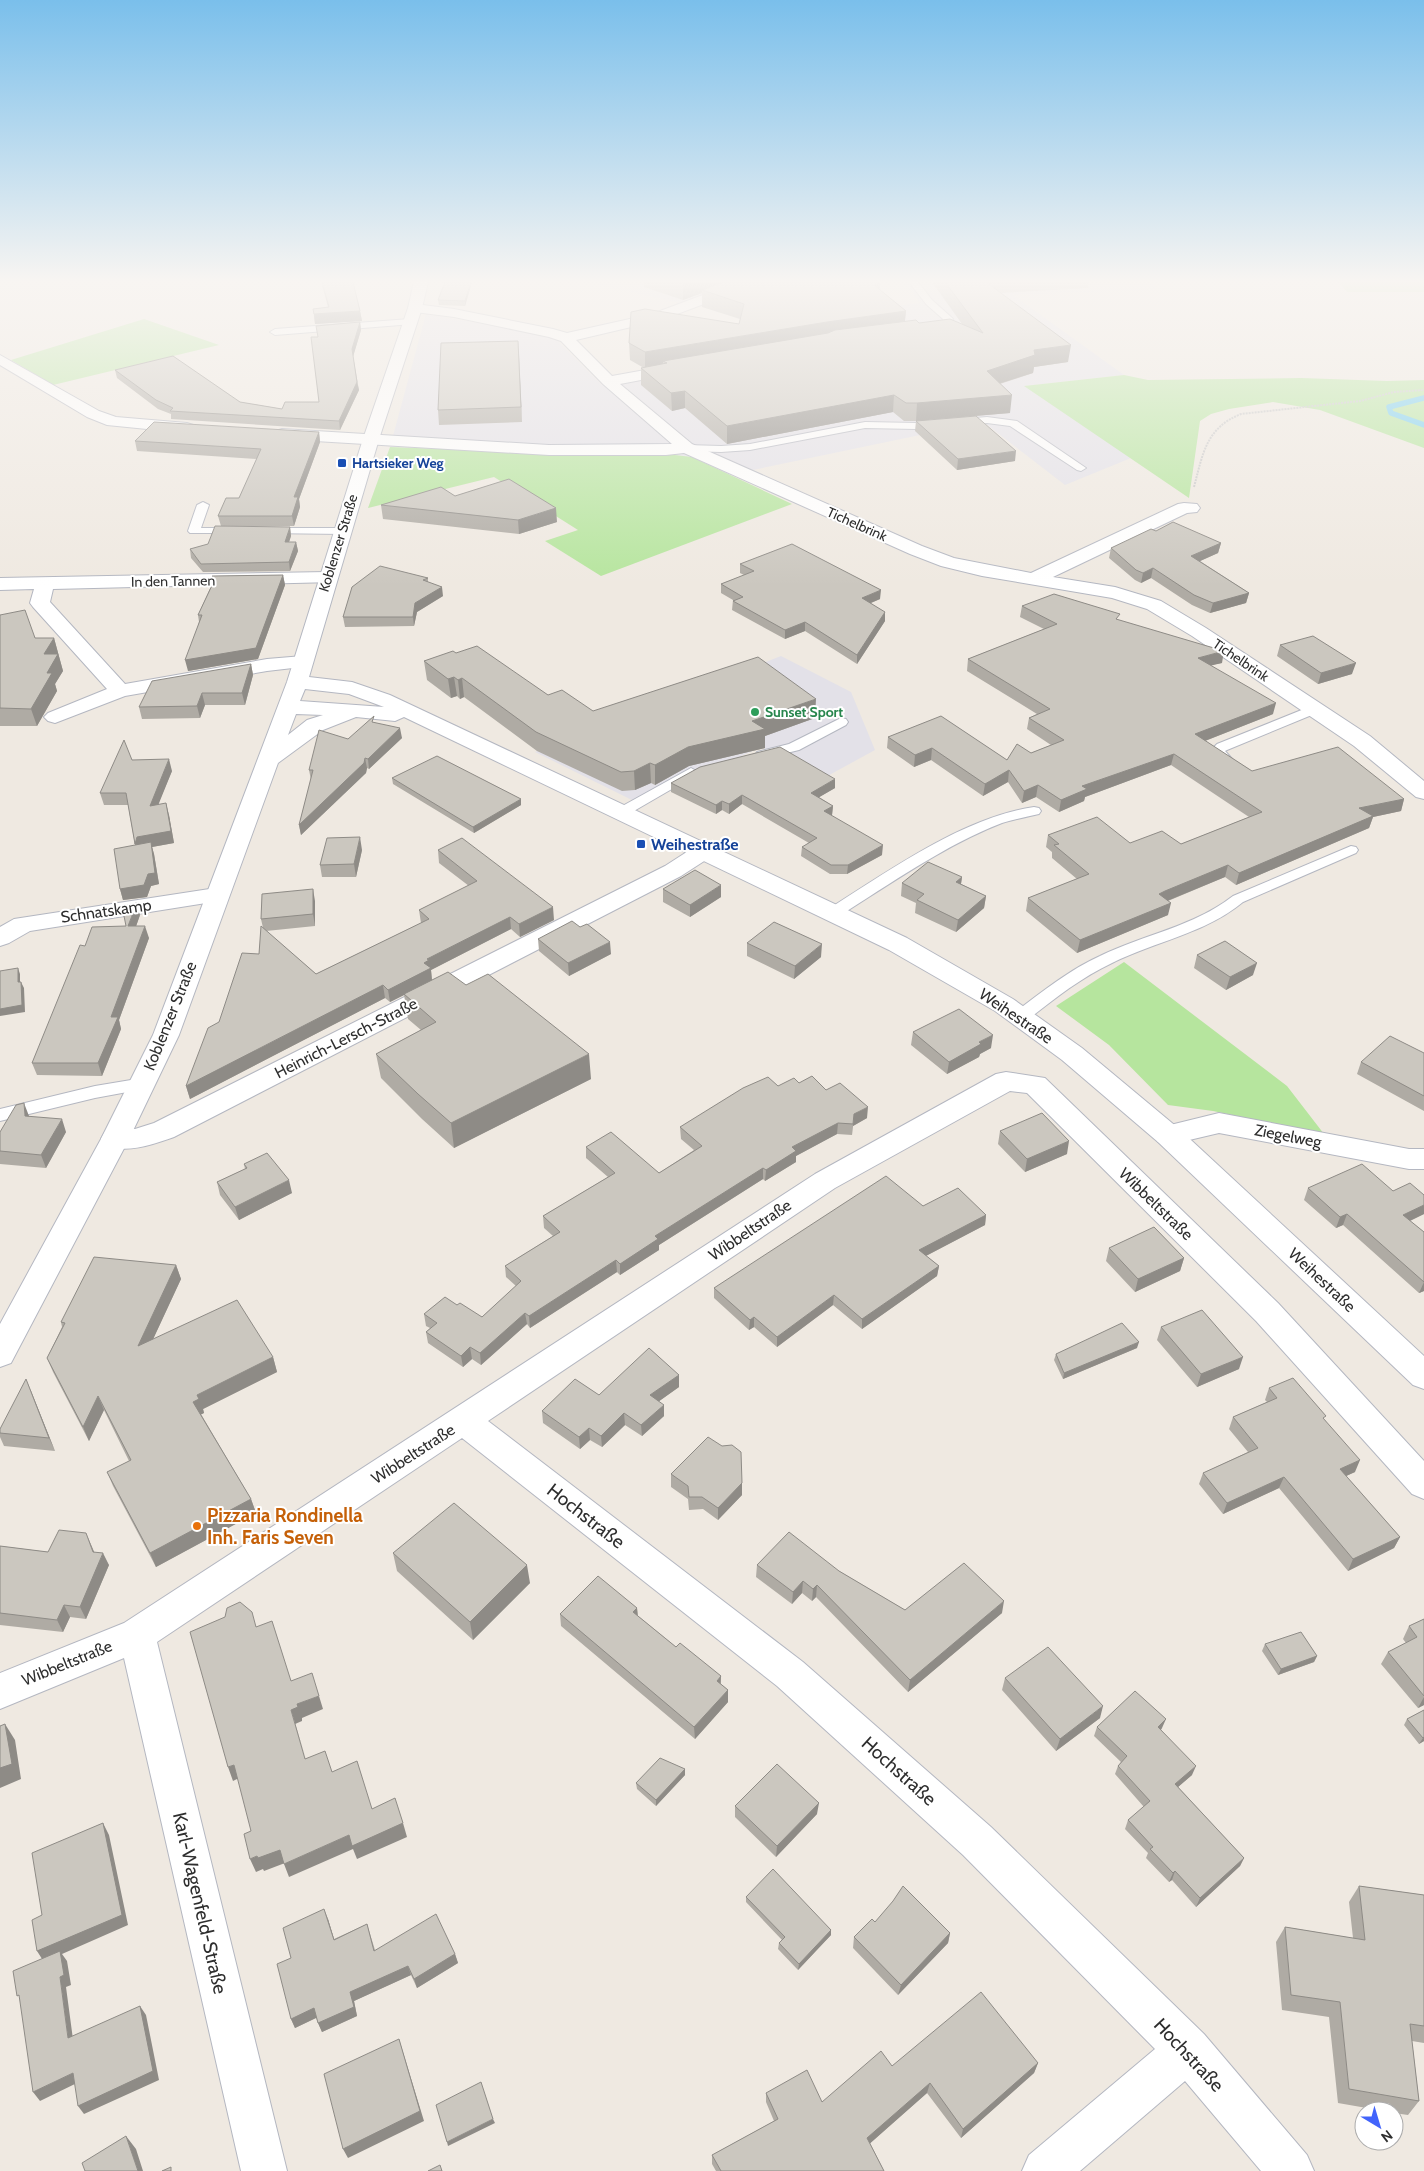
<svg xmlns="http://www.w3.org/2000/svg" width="1424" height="2171" font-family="Cabin,sans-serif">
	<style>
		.industrial { fill: #e3e1e8 }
		.green { fill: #b6e59e }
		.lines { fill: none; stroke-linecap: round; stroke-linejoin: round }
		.stream { stroke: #75cff0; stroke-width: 5.5 }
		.lane-casing { stroke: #b4b7c1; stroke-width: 2 }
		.street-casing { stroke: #b4b7c1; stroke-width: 2 }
		.secondary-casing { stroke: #b4b7c1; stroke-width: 2 }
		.path { stroke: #c9c9c9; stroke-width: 2; stroke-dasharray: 2 1; stroke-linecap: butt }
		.lane { fill: #fff; fill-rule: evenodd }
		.street { fill: #fff; fill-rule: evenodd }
		.secondary { fill: #fff; fill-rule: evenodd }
		.wall { fill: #afaba4 }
		.shaded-wall { fill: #8e8b86 }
		.building { fill: #cbc7bf; stroke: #8e8b86 }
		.transit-dot { fill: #1a4fb4; stroke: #fff; stroke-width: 2 }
		.leisure-dot { fill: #2e9e5b; stroke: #fff; stroke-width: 2 }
		.food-dot { fill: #e8710a; stroke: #fff; stroke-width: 2 }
		.labels { text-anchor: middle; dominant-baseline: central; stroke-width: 4; stroke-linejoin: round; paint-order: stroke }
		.far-transit-label { font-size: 14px; font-weight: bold; fill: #164399; stroke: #fff; text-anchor: start }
		.far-street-label { font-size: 14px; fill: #2e2e2e; stroke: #fff }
		.far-leisure-label { font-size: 14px; font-weight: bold; fill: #27864d; stroke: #fff; text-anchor: start }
		.transit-label { font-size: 16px; font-weight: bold; fill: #164399; stroke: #fff; text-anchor: start }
		.street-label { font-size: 16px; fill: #2e2e2e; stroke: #fff }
		.near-food-label { font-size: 19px; font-weight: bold; fill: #c56008; stroke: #fff; text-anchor: start }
		.near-street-label { font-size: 19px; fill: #2e2e2e; stroke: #fff }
	</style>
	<rect width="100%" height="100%" fill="#efe9e1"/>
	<path class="industrial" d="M587,282h155l-58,22z
		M904,282h247l6,7 -144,6 111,80 -99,11 106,72 -66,27 -79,-61 -42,6 -215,45 -37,-18 -302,-10 36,-133 116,20 16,7 44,44 225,-38 15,-34 78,-10z
		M781,656l70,36 24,58 -53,29 -60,-32 -126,55 -101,-50z"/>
	<path class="green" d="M1339,282h85v10h-77z
		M144,319l75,26 -166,40 -42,-25z
		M1124,375l24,5 153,-2 86,3 37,-1v68l-104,-38 -47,-8 -44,7 -18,5 -11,7 -11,77 -165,-112z
		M390,447l156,6 120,1 26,3 100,47 -191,72 -56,-35 33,-11 -84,-53 -126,31z
		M1124,962l163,124 37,48 -111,-23 -45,-6 -59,-60 -53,-39z"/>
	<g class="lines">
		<path class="stream" d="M1424,398l-35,9 2,6 33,12"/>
		<g class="lane-casing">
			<path id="lane" d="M909,282h9l14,18 19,17 2,2 -6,9 -21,3v-4l15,-3 2,-5 -17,-15z
				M410,319l5,3 -2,2 -138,11 -5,-3 5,-3z
				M987,417l30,4 69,47 -5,3 -4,-1 -67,-44 -23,-3 -71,6 -51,-1 -115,22 -29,2 -35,-1 -5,-3 5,-3 35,1 29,-2 115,-22 51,1z
				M203,502l6,3 -8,23h36l6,3 -2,2h-51l-2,-2 9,-26z
				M268,528h75l6,3 -6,3 -79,-1 -2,-2z
				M1314,705l7,4 -2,3 -92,38 -2,1 9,10 -2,3h-10l-12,-13 7,-7z
				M841,718l5,1 2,3 -2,3 -47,25 -37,9 -7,-4 2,-3 32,-8z
				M691,768l7,4 -2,3 -69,40h-10l-2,-3 2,-3z
				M1034,807l5,1 2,3 -2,3c-12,3 -25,5 -37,9 -57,22 -112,61 -163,93h-12l-2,-3 2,-3c62,-39 135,-92 207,-103z
				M1351,846l5,1 2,3 -2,3 -113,49c-39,32 -87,39 -131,61 -32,15 -59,37 -86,58l-6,1 -6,-1 -2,-4 2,-4c28,-21 55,-43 86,-57 45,-22 93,-29 133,-60z
				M143,1078l6,2 3,4 -3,4 -54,10 -95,23v-12l95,-23z"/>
		</g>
		<g class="street-casing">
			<path id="street" d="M744,282h26l-2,3 -32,7 -75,28 -85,20 36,36 66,-12 5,2 3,3 -3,3 -63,12 72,60 230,102 32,12 77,15 147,-69 6,-1 13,1 3,4 -3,4 -10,1 -134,64 62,10 46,14 45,27 164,108 54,45v18l-8,-2 -62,-51 -162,-110 -45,-27 -35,-11 -130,-22 -41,-10 -31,-12 -226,-101 -18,2h-117l-267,-16 -6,-2 -2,-3 2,-3 6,-2 267,16 123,-1 -69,-60 -42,-43 -12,-4 -95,-20 -39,-5 -7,-4 7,-4 39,5 99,20 14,4 85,-19 75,-28z
				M0,355l99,56 17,6 71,6 6,2 2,3 -2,3 -6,2 -80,-8 -20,-8 -87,-52z
				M327,572l7,2 2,4 -2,4 -281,7 -3,13 75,82 142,-25 36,-3 7,2 3,4 -3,4 -43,5 -142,25 -70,27 -7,-2 -4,-4 4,-4 59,-24 -74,-82 -3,-4 4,-14 -34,1v-12z
				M704,844l8,2 4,5 -4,5 -31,20 -507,261c-23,8 -44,16 -69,9l-4,-7 4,-7 10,-3h20l19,-6 511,-257 31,-20z
				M216,888l9,2 3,5 -3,5 -195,31 -21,12 -9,3v-19l14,-8z
				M1006,1072l39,6 233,225 146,158v38l-12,-5 -156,-173 -229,-228 -17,-2 -175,97 -347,233 315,241 188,165 213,207 103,121 7,16h-53l-76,-90 -105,90h-58l7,-16 126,-106 -192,-194 -186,-169 -315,-248 -305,204 130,529h-46l-117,-513 -124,51v-36l124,-50 691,-449 181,-100z
				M1219,1113l190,36h15v20h-15l-190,-36 -51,12 -10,-3 -4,-7 4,-7z"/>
		</g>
		<g class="secondary-casing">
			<path id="secondary" d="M414,282h14l-6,26 -43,131 -70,238 43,5 38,13 517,243 106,61 69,49 96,80 246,228v33l-11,-4 -255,-243 -96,-82 -67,-49 -106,-61 -485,-233 -9,4 -39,-4 -33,13 -45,33 -99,272 -50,104 -118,224 -11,4v-43l101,-185 52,-104 134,-353 76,-243 45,-131zM305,689l44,5 35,13 -84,-6zM296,714l27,1 -16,5 -19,15z"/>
		</g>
		<path class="path" d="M1194,487c9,-34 12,-59 47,-73l119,-13 34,-9 30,-2"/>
		<use href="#lane" class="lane"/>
		<use href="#street" class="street"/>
		<use href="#secondary" class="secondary"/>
	</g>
	<path class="wall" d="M321,282h32l7,29 2,10 -47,3 -2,-15 15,-2z
		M445,282h27l-7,24 -26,-1 -1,-5z
		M644,282h235l1,1 -1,6 27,22 -1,10 14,2 43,1 -30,-42h157l-1,6 -88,5 68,69 -34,5 -1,6 -33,11 10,29 -84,7 89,41 -58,9 -42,-39 1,-10h-12l-11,-9 -166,32 -42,-36 -13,3 -31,-26v-17h3l-14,-8 -1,-17 110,-19 1,-5 -38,-12v-14l-19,7 -39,-13z
		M360,322l1,8 -8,26 6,34 -19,40 -169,-11v-5l-13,-5 -41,-31 -2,-8 125,32 42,7 37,-7 -1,-65z
		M518,341l4,81 -83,3 -1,-15z
		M319,432l1,10 -21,57 1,8 -6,19h-73l-3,-10 21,-18 18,-39 -120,-8 -2,-10z
		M455,496l102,26 -38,12 -136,-15 -2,-14z
		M290,527l1,9 -2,6h7l2,9 -8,20 -87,1 -12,-14 -1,-9z
		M1156,531l65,12 -3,10 -18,8 49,32 -3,10 -36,10 -18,-8 -41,-27 -10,5 -6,-3 -26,-22 2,-10z
		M740,564l140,35 -9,4 14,18 -28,43 -52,-33 -20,8 -53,-29 1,-10 -12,-7v-9l23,-9 -4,-2z
		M283,575l2,10 -27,74 -70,12 11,-49 -1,-7 15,-33 -1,-6z
		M428,578v4l15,14 -26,16 -3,14 -69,1 -2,-10z
		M1022,606l97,14 103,43 -11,2 62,49 -68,27 47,30 152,28 -3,12 -28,6 -4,11 -133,57 -11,-8 -57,24v14l-91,38 -51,-42 2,-13 49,-19 -25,-21v-6l-6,-5 2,-12 82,8 51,1 68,-27 -78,-52 -86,32 -1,4 -25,11 -23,-15 -14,6 -14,-21 -25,14 -52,-36 -17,7 -27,-19 1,-11 119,23 24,-7 20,-8 -24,-16 2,-11 8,-4 -70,-43 1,-12 76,-30 -24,-12z
		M0,615l35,23h19l9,33 -8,13 2,7 -20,35h-37z
		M1280,645l72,29 -34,10 -41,-28z
		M456,653l92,42 45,16 222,7 -50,18v12l-76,18 -34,19 -4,-2 -16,7 -13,1 -85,-40 -73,-54 -4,2 -3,-3 -6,2 -24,-18 -3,-19z
		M251,664l2,11 -8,30h-40l-5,13 -58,1 -3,-12z
		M374,722l28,16 -33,31 -2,-1 -1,5 -65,62 -2,-10 12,-45 -2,-10 39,-31z
		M132,760l40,11 -14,33 11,11 5,28 -22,4 2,7 5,30 -8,2 -4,11 -24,3 -3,-11 15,-44 -7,-40h-24l-4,-12z
		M392,778l129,27 -47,28 -81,-49z
		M671,783l164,5 -16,9 14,9 -1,9v1l50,39 -35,19h-17l-29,-18 1,-9 7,-4 -67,-39 -13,10 -7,-4 -6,4 -45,-22z
		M362,850l-6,27h-34l-2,-12z
		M438,850l116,70 -34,17 -9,-8 -80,41 1,10 34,5 125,94 -137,69 -32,-29 -41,-41 -5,-24 45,-24 -13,-11 -4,-24 -14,7 -5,-4 -195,101 -4,-13 33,-64 40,-68 4,-26 -2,-9 54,-18v25l-49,5 50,43 105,-51 -2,-13 50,-24 -30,-23z
		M962,877l-1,7 25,12 -2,12 -28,24 -41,-19 1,-10 -15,-7 1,-13z
		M663,889l58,8 -31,20 -27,-15z
		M140,915l-4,11 13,12 -30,82 2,9 -19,47 -65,-1 -5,-12 53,-117 41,-20z
		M580,927l31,27 -42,22 -30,-25 -1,-12z
		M747,943l74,14 -27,22 -47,-23z
		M1197,955l56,20 -27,15 -32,-22z
		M913,1032l78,16 -11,6 -1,3 -32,17 -36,-29z
		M1424,1053v58l-67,-37 4,-12z
		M799,1083l27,7 41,28 -14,8 -1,9 -15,-1 -41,22v6l-31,19 -2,-2 -104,66v5l-39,25 -3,-3 -87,56 -3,-4 -46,41 -9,-6 -9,8 -35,-24 -2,-11 4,-4 -4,-2 -2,-12 33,-9 25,12 34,-31 -10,-9 -1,-11 48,-30 -9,-8 -1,-12 65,-39 -22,-19v-11l73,26 35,-23 -13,-11 -1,-12 98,-41z
		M29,1116l37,16 -20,36 -46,-4v-32z
		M1000,1131l67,23 -42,18 -27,-28z
		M244,1164l48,29 -53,27 -19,-25 -3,-13 28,-13z
		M1308,1188l85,3 31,4v19l-14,7 14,11v59l-5,2 -76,-68 -7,3 -32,-28z
		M923,1206l63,9 -1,10 -59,31 13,10 -2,10 -75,53 -29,-24 -56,42 -23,-20 -5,3 -35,-32v-10z
		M1109,1248l75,10 -4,13 -45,21 -29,-31z
		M176,1265l5,14 -28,60 120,18 4,15 -74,37 1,4 -3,1 50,85 5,14 -100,54 -43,-81 -6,-14 22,-11 -25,-51 -15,31 -36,-69 -6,-14 15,-31 -1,-5z
		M1161,1327l78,42 -42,18 -40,-47z
		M1137,1348l-74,31 -9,-19 2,-6z
		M679,1375v12l-20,14 5,15 -22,20 -17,-11 -23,22 -12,-7 -10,9 -37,-26 -1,-12z
		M1269,1388l56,32 30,52 -9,4 54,61 -6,11 -46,23 -69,-83 -56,26 -24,-30 4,-11 45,-21 -19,-23 4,-12 34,-15 -2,-2z
		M31,1391l24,60 -51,-5 -4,-9v-8z
		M671,1474l71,9v12l-24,25 -15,-11 -14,1 -1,-11 -17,-12z
		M0,1546l48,6h46l15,13 -23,54 -16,-2 -7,15 -63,-7z
		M393,1553l137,30 -57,57 -76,-69z
		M757,1565l82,6 66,39 97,3 -94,79 -92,-95 -4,4 -10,-8 -10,11 -36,-27z
		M637,1608l1,8 38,31 45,29v8l7,6v12l-33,37 -134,-113 -1,-12z
		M1424,1619v86l-6,3 -37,-44 7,-12 18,-9 -3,-4 6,-13z
		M1265,1644l52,12 -3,6 -36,13 -16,-24z
		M1005,1678l95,40 -44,33 -54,-61z
		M1424,1710v31l-5,3 -15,-19 3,-6z
		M1097,1727l65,1 -1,2 31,45 -14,12 66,71 -4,8 -44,41 -24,-27 -3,2 -23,-24 2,-5 -23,-24 3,-9 16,-13 -29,-33 3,-8 3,-4 -27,-26z
		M685,1769v6l-29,31 -19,-17 -1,-6z
		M735,1806l82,8 -41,43 -41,-40z
		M1359,1886l65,9v148l-12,-2 7,60 -11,14 -14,-2v-2h-10l-46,-8 -9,-86 -47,-7 -6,-68 9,-15 68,11 -4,-36z
		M746,1897l85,33v5l-33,35 -20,-21 1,-6 3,-3 -36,-38z
		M328,1919l6,20 33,-15 8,26 80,4 3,9 -41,25 -6,-13 -57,26 3,15 -35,16 -6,-14 -21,10 -4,-9v-61z
		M875,1922l75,11 -2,10 -50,52 -45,-47 1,-11z
		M1038,2063l-4,10 -73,65 -34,-45 -57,50 14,28h-168l-4,-7v-9l62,-34 -8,-19v-9l56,9 70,-36z"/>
	<path class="shaded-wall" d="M471,282h1l-7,24v-5z
		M688,282h47l-33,8v3l-19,7v-16z
		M880,283l-1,17 -5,-15z
		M360,311l2,10 -47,3 -1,-10z
		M906,311l-2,17 -237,35 -4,-2v5l-18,3v-17l182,-30z
		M360,322l1,8 -8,27 -1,-8z
		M518,341l1,14 3,67 -1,-15z
		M1071,345l-3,17 -34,5 -1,6 -48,15 2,-17 47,-21z
		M357,382l2,8 -19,40 -1,-9z
		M685,391v17l-13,3 -1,-18z
		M894,395l-1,17 -166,32v-18z
		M1012,395l-2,18 -94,8 1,-18z
		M319,432l1,10 -21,57 1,8 -6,19 -2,-10 2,-19z
		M1016,451l-1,10 -58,9 1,-11z
		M556,508l1,14 -38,12 -1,-14z
		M290,527l1,9 -5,15 -1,-9z
		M296,542l2,9 -8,20 -1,-9z
		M1221,543l-3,10 -29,13 2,-10z
		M1153,568l-2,10 -10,5 2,-10z
		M283,575l2,10 -27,74 -70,12 -3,-11z
		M442,587l1,9 -26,16 -3,14 -1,-9 2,-14z
		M881,590l-1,9 -19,8 1,-9z
		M1249,593l-3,10 -36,10 3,-10z
		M885,612v9l-28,43v-9z
		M805,622v9l-20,8v-9z
		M54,638l9,33 -8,13 2,7 -20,35 -6,-17 16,-36 -3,-19z
		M1224,651l-2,12 -26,6 2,-11z
		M1356,663l-4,11 -34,10 3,-11z
		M251,664l2,11 -8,30 -3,-12z
		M454,677l3,19 -6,2 -3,-19z
		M462,678l2,19 -4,2 -2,-19z
		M202,693l3,12 -5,13 -3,-12z
		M816,699l-1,19 -50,18v12l-76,18 -34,19v-20l33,-18 64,-26z
		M1276,703l-3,11 -81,32 3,-12z
		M400,728l2,10 -33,31 -1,-10z
		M932,748l-1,12 -17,7 1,-12z
		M1174,754l-3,11 -86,32 -1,4 -25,11 2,-12 21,-14z
		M365,758l2,10 -1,5 -65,62 -2,-10z
		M169,759l3,12 -19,47 -3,-12z
		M650,763l1,20 -16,7 -1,-19z
		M1009,770l-1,12 -25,14 2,-12z
		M835,779v9l-24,14v-9z
		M1038,785l-2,12 -14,6 2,-12z
		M742,795v9l-13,10v-10z
		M521,799v6l-47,28 -1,-6z
		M1404,799l-3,12 -28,6 -4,11 -133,57 3,-12 120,-65z
		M722,801v9l-6,4v-9z
		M166,803l3,12 5,28 -22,4 2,7 5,30 -8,2 -4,11 -24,3 -3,-11 18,-33 -3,-12 2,-7z
		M833,806l-1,9 -9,5 1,-9z
		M360,837l2,13 -6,27 -2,-13z
		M883,845l-1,10 -35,19 1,-9z
		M1228,865l-3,12 -63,26 -3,-9 6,-3z
		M962,877l-2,13 -4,-8z
		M721,885v12l-31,20v-12z
		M313,889l2,12v25l-2,-12z
		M986,896l-2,12 -28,24 2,-12z
		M137,903l3,12 -8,23 -4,-12z
		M1171,903l-3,12 -91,38 3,-13z
		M553,907l1,13 -34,17 -1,-13z
		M510,917l1,12 -80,41 1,11 -42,21 -2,-12 36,-27 3,-4z
		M145,926l4,12 -30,82 2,9 -19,47 -4,-13 13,-46z
		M610,942l1,12 -42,22 -1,-13z
		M822,944l-1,13 -27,22 1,-13z
		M1257,963l-4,12 -27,15 4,-13z
		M18,968l2,6v14l-2,-6z
		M21,982l3,6 1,24 -25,4v-7z
		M383,985l2,13 -195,101 -4,-13z
		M993,1035l-2,13 -11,6 -1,3 -32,17 2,-12 30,-20z
		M589,1054l2,25 -137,69 -3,-25z
		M24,1103l5,13 1,13 -5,-13z
		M868,1107l-1,11 -14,8 -1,9 2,-21z
		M62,1119l4,13 -20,36 -5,-13z
		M838,1123l-1,11 -41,22v6l-31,19 1,-11 26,-23z
		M1069,1141l-2,13 -42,18 2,-13z
		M763,1168v11l-104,66v5l-39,25v-11l35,-28z
		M289,1180l3,13 -53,27 -4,-13z
		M1424,1205v9l-25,12 4,-11z
		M1347,1214l-4,11 -7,3 4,-11z
		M986,1215l-1,10 -67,35 1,-10z
		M1184,1258l-4,13 -45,21 3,-13z
		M616,1260l1,12 -87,56 -1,-12z
		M176,1265l5,14 -38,82 -5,-15z
		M939,1266l-2,10 -75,53v-10z
		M1424,1282v9l-5,2z
		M834,1295l-1,10 -56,42v-10z
		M525,1313l2,11 -46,41 -1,-12z
		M754,1317v10l-5,3 1,-10z
		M1139,1342l-2,6 -74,31 1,-6z
		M470,1347l2,12 -9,8 -2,-11z
		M273,1357l4,15 -74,37 1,4 -6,3 -5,-14 4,-7z
		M1243,1357l-4,12 -42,18 4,-13z
		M679,1375v12l-28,20 -1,-12z
		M26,1379l5,12 24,60 -6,-13z
		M98,1396l6,14 -15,31 -6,-14z
		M664,1405v11l-22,20 -1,-11z
		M624,1413l1,12 -23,22 -1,-11z
		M589,1428l1,12 -10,9 -1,-12z
		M1360,1460l-5,12 -20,9 5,-12z
		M1284,1477l-5,11 -56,26 4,-11z
		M742,1483v12l-24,25v-12z
		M251,1499l5,14 -100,54 -6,-14z
		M86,1533l13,30 4,-10 6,12 -23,54 -6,-12 13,-55z
		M1400,1537l-6,11 -46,23 5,-12z
		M527,1565l3,18 -57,57 -3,-18z
		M803,1581l-1,12 -10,11 1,-12z
		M817,1585l-1,12 -4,4 1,-12z
		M1004,1601l-2,12 -94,79 2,-12z
		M64,1605l6,12 -7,15 -6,-12z
		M637,1608l1,12 -5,-8z
		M1317,1656l-3,6 -36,13 3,-6z
		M721,1676l-1,12 -3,-7z
		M728,1690v12l-33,37 -1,-12z
		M319,1696l4,13 -21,9v3l-7,3 15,49 -19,-63 6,-6z
		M1424,1697v8l-6,3z
		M1103,1706l-3,12 -44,33 4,-12z
		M1166,1719l-4,9 -7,8 3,-9z
		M5,1724l10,16 6,39 -21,9v-20z
		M1424,1737v4l-5,3 4,-6z
		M234,1765l5,13 -6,3 -5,-14z
		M1196,1766l-4,9 -21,18 4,-9z
		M685,1769v6l-29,31v-6z
		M819,1803l-2,11 -41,43 1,-11z
		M103,1823l6,12 19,90 -66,29 5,7 4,24 -5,2 8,60 -6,-9 -8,-61 -16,-15 -7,-11z
		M403,1823l4,14 -50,22 -4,-10 -64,28 -5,-13 65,-29z
		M280,1850l5,13 -21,8 -1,-2 -7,3 -6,-13 7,-3z
		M1244,1858l-4,8 -44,41 4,-9z
		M1175,1871l-3,9 -3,2 4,-9z
		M324,1909l4,10 9,30 -3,-9z
		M831,1930v5l-33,35 1,-6z
		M950,1933l-2,10 -50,52 3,-10z
		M455,1954l3,9 -41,25 -3,-9z
		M408,1966l3,9 -57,26 3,15 -35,16 -4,-9 32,-31z
		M140,2006l6,9 13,65 -75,34 -6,-8z
		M314,2008l4,9 -23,11 -4,-9z
		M399,2039l25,82 -76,37 -5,-9z
		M1038,2063l-4,10 -73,65 2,-9z
		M73,2073l6,9 -39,19 -7,-9z
		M930,2083l-3,10 -61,54 1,-9z
		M493,2119l2,4 -47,23 -1,-4z
		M126,2136l10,13 7,22h-5z"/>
	<path class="building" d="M322,282h31l7,29 -46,3 -1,-5 16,-2z
		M445,282h26l-6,19 -27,-1z
		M677,282h11l-5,2z
		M724,282h155l1,1 -6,2 32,26 -79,11 -182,30 -16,-9 2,-31 14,-3 94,15 5,-20 -42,-14z
		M945,282h41l85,63 -37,5 1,5 -48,16 25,24 -95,8h-11l-12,-8 -167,31 -42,-35 -14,2 -30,-25 26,-5 -4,-2 165,-28 7,-3 81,-10 3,3 31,-4 33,14z
		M360,322l-8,27 5,33 -18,39 -169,-10 3,-3 -17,-8 -41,-30 58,-14 67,46 42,7 3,-7h34l-8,-65h7l-2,-11z
		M518,341l3,66 -83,3 3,-67z
		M976,416l40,35 -58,8 -42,-38z
		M154,422l165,10 -25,65h4l-6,19h-74l8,-18h13l22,-49 -126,-8z
		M509,479l47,29 -38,12 -137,-15 60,-18 14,9z
		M1173,522l48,21 -30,13 58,37 -36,10 -19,-8 -41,-27 -10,5 -7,-3 -25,-22 40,-19 5,2z
		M215,526l75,1 -5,15h11l-7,20 -88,2 -11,-15 18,-5z
		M792,544l89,46 -19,8 23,14 -28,43 -52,-33 -20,8 -52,-29 10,-4 -22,-13 33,-13 -14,-7z
		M380,566l48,12 -5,2 19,7 -27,16 -2,14h-70l9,-30z
		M283,575l-27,73 -71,12 17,-45h-4l17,-36 -3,-3z
		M1054,594l66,20 -4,5 108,32 -26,7 78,45 -81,31 57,37 86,-24 66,52 -45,9 14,8 -134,57 -11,-8 -63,26 -6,3 12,9 -91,37 -52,-42 61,-24 -35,-29 5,-1 -11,-9 49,-18 33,26 32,-12 19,13 81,-32 -88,-58 -92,32 5,3 -26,11 -23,-15 -14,6 -15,-21 -24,14 -53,-36 -17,7 -27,-18 53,-21 66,44 10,-16 14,9 33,-13 -35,-22 21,-9 -82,-50 89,-35 -35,-18z
		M25,610l10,28h19l-10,16h14l-11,19h5l-21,36 -31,-1v-93z
		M1313,636l43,27 -35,10 -41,-28z
		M477,646l71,49 14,-5 31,21 165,-54 58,42 -64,22 13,8 -77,18 -33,18 -5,-2 -16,8 -13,1 -85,-40 -74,-54 -4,2 -4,-3 -6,2 -24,-18 29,-10 3,2z
		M251,664l-9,29h-40l-5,13 -58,1 13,-26z
		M374,716l-2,6 28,6 -32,31 -3,-1 -1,5 -65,62 14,-55h-4l10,-40 29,9z
		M124,740l8,20 37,-1 -19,47 16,-3 5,28 -34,6 -2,7 -9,-51h-26z
		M780,747l55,32 -24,14 22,13 -9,5 59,34 -35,20h-17l-29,-18 15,-9 -75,-43 -13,9 -7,-3 -6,4 -45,-22 29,-16z
		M437,756l84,43 -48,28 -81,-49z
		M360,837l-6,27 -34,1 7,-27z
		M462,838l91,69 -34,17 -9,-7 -83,42 2,1 -5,3 7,5 -43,22 -5,-5 -197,101 22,-58 11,-6 23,-69 17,1 2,-28 55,48 113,-55 -10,-9 58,-29 -39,-31z
		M151,842l4,31 -7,1 -4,11 -24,4 -6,-40z
		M928,862l34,15 -6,5 30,14 -28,24 -41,-20 7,-6 -22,-11z
		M695,870l26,15 -31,20 -27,-16z
		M313,889v25l-52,5 1,-25z
		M137,903l-9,23h17l-34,91h7l-20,46h-66l48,-118 5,1 7,-19 34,-1 -4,-20z
		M572,921l8,6 7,-3 23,18 -42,21 -30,-24z
		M774,922l48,22 -27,22 -48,-23z
		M1225,941l32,22 -27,14 -33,-22z
		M18,968v14h3l1,23 -22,4v-38z
		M448,972l18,13 22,-11 101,80 -138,69 -33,-29 -42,-40 60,-32 -32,-28z
		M959,1009l34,26 -14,7 2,2 -32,18 -36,-30z
		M1390,1036l34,17v43l-63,-34z
		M812,1076l14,14 14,-7 28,24 -14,7 -1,10 -15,-1 -46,24 4,4 -30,19 -3,-2 -108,68 3,3 -38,25 -4,-4 -87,56 -4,-3 -45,40 -10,-6 -9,9 -35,-24 11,-9 -13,-9 21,-17 12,8 3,-2 22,14 39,-36 -16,-15 55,-34 -17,-16 72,-43 -29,-26 25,-15 48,41 43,-27 -22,-19 63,-39 25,-11 10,9 16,-8 5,5z
		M24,1103l1,13 37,3 -21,36 -41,-4v-19l16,-27z
		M1042,1113l27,28 -42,18 -27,-28z
		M267,1153l22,27 -54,27 -18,-25 30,-14 -3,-4z
		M1362,1164l31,27 17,-8 14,12v10l-21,10 21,17v50l-77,-68 -7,3 -32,-29z
		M886,1176l37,30 35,-18 28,27 -67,35 20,16 -77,53 -28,-24 -57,42 -23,-20 -4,3 -36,-32z
		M1154,1227l30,31 -46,21 -29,-31z
		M94,1257l82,8 -38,81 99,-46 36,57 -76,38 2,4 -6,3 58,97 -101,54 -43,-81 24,-12 -33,-64 -15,31 -36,-69 18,-35 -4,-1z
		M1202,1310l41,47 -42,17 -40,-47z
		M1122,1323l17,19 -75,31 -8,-19z
		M649,1348l30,27 -29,20 14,10 -23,20 -17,-12 -23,23 -12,-8 -10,9 -37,-26 33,-32 24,16z
		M1293,1378l33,38 -3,2 37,42 -20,9 60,68 -47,22 -69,-82 -57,26 -24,-30 55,-25 -25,-31 44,-19 -8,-10z
		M26,1379l23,59 -49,-5v-4z
		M708,1437l14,9 10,-1 9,7 1,31 -24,25 -16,-11h-13l-1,-11 -17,-12z
		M454,1503l73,62 -57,57 -77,-69z
		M59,1530l27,3 7,19 10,1 -23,54 -16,-2 -7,15 -57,-7v-67l48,6z
		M789,1532l50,39 66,39 59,-47 40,38 -94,79 -93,-95 -4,4 -10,-8 -10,11 -36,-27z
		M598,1576l39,32 -4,4 43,35 4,-4 41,33 -4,5 11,9 -34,37 -134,-113z
		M240,1602l12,10 4,15 16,-6 19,60 21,-8 7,23 -22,8 1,3 -7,3 14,49 20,-8 7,21 25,-11 15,48 23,-11 8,25 -51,23 -3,-11 -65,29 -4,-14 -22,8 -1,-2 -7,3 -6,-25 7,-3 -17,-66 -6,2 -38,-135 35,-15 2,-9z
		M1424,1619v77l-36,-44 29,-15 -8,-11z
		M1301,1632l16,24 -36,13 -16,-25z
		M1048,1647l55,59 -43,33 -55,-61z
		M1135,1691l31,28 -8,8 38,39 -21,18 69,74 -44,40 -25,-27 -2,2 -23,-24 3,-2 -25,-27 22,-19 -32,-35 9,-10 -30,-29z
		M1424,1710v27l-1,1 -16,-19z
		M5,1724l7,40 -12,4v-42z
		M660,1758l25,11 -29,31 -20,-17z
		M777,1764l42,39 -42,43 -42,-40z
		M103,1823l19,92 -85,36 -5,-31 10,-5 -10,-62z
		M773,1869l58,61 -32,34 -20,-21 6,-6 -39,-40z
		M903,1886l47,47 -49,52 -47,-48 18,-18 3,3 18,-21z
		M1359,1886l65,9v131l-14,-2 9,77 -70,-12 -9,-87 -49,-7 -6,-68 80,13z
		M324,1909l10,31 33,-16 7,27 62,-37 19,40 -41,25 -6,-13 -58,26 4,15 -36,16 -4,-15 -23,11 -14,-55 14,-6 -8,-30z
		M60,1951l4,24 -4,2 8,61 72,-32 13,65 -75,35 -5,-33 -40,19 -14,-97 -2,1 -4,-25z
		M981,1992l57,71 -75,66 -33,-46 -63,55 17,33h-163l-9,-16 66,-36 -12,-26 41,-23 15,32 59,-51 11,15z
		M399,2039l21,72 -77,38 -19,-75z
		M481,2082l12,37 -46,23 -11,-37z
		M126,2136l12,35h-53l-3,-8z
		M440,2165l2,6h-14z
		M171,2167v4h-9z"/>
	<linearGradient id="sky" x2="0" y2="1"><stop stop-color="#7abfeb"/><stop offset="0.48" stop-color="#f8f5f2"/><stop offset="1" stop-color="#f8f5f2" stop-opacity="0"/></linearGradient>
	<rect width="1424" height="586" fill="url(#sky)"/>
	<g class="transit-dot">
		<rect x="337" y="458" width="10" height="10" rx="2.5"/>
		<rect x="636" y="839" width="10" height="10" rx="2.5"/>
	</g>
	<circle class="leisure-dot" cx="755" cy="712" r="5"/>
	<circle class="food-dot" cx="197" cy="1526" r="5"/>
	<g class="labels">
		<g class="far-transit-label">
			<text x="352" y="463">Hartsieker Weg</text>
		</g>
		<g class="far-street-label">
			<text transform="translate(857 524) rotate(24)">Tichelbrink</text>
			<text transform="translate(338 543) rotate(-73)">Koblenzer Straße</text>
			<text transform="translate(173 581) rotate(-1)">In den Tannen</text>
			<text transform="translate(1241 660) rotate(34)">Tichelbrink</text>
		</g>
		<g class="far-leisure-label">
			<text x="765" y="712">Sunset Sport</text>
		</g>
		<g class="transit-label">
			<text x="651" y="844">Weihestraße</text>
		</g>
		<g class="street-label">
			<text transform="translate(106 911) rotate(-8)">Schnatskamp</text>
			<text transform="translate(170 1016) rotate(-68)">Koblenzer Straße</text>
			<text transform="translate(1016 1016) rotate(34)">Weihestraße</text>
			<text transform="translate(346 1038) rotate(-27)">Heinrich-Lersch-Straße</text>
			<text transform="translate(1288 1136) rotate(11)">Ziegelweg</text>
			<text transform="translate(1156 1204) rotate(44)">Wibbeltstraße</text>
			<text transform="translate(750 1230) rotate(-34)">Wibbeltstraße</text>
			<text transform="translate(1322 1280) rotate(43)">Weihestraße</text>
			<text transform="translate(413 1454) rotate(-33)">Wibbeltstraße</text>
			<text transform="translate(67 1663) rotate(-22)">Wibbeltstraße</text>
		</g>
		<g class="near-food-label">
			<text x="207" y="1515">Pizzaria Rondinella<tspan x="207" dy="22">Inh. Faris Seven</tspan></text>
		</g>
		<g class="near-street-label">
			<text transform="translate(586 1516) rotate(38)">Hochstraße</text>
			<text transform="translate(899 1771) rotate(42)">Hochstraße</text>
			<text transform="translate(200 1903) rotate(77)">Karl-Wagenfeld-Straße</text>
			<text transform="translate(1189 2055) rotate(47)">Hochstraße</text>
		</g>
	</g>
	<g transform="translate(1379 2126) rotate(142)"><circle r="24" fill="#ffffff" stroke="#ababab"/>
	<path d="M0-4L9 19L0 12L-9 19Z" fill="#4264fb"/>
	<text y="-8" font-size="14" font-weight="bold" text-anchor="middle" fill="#2e2e2e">N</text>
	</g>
</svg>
